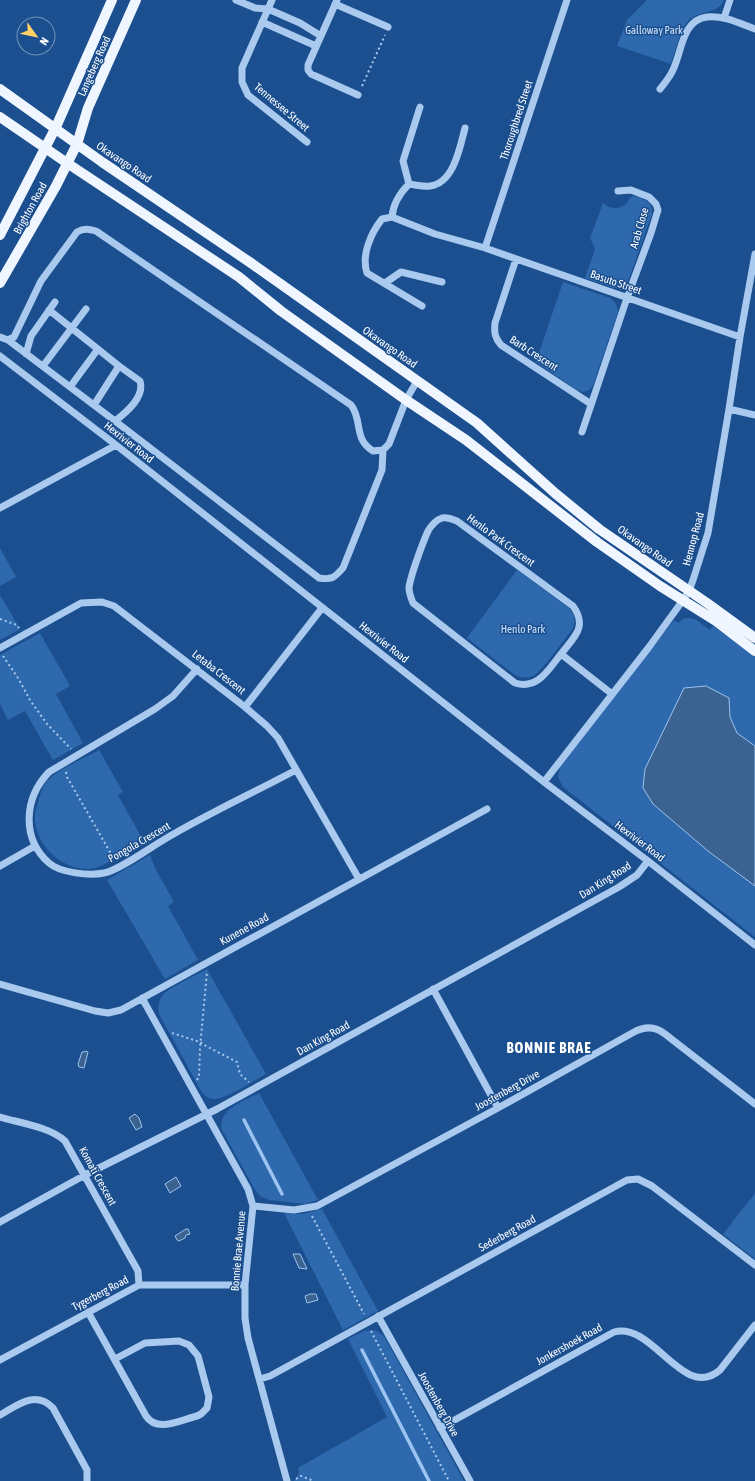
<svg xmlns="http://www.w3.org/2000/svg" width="755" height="1481" font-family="'Asap Condensed',sans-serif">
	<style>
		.green { fill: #2e69ad }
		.water { fill: #3c6290; stroke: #9cc4f0 }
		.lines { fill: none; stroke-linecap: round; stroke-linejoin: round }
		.stream { stroke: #9cc4f0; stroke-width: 3.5 }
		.path { stroke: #a9c9ee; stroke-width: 2; stroke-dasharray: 2 3; stroke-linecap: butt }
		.minor { stroke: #a9c9ee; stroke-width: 7 }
		.major { stroke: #f0f6ff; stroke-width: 10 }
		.labels { text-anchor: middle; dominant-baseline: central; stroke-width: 3; stroke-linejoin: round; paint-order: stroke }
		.park-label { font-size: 11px; fill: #cfe3fa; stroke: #1b4f8f }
		.street-label { font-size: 11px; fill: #fff; stroke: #1b4f8f }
		.district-label { font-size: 15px; font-weight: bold; letter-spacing: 1px; fill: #fff; stroke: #1b4f8f }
	</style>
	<rect width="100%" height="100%" fill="#1b4f8f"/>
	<path class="green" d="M647,0h77c-6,15 -26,10 -36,21 -8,9 -13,31 -17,43l-54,-18 10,-26z
		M633,196c11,2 20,6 19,18l-25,70 -8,4h-5l-29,-10 10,-29 -5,-11 13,-35c7,6 16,7 23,1 3,-4 3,-6 7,-8z
		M563,282l47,16c6,4 7,8 8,14l-25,73c-3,6 -8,8 -15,6l-42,-29z
		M0,548l16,29 -16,9z
		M517,570l52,38c6,7 7,14 3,22 -8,9 -30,42 -39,46 -6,3 -12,2 -18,-1l-48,-37z
		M0,595l20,34 -20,11z
		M689,618l6,1 15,11 3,-4 42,29v282l-192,-150 -5,-10 2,-10 114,-147 4,3 5,-4z
		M40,633l30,53 -14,8 27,49 -30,17 -28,-49 -17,9 -8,-16v-49z
		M99,750l24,42 -5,3 27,49 -18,9 -1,3c-5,3 -7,2 -11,3 -10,4 -14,9 -26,10 -27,1 -54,-24 -54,-51 0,-5 1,-10 3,-15 2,-8 4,-16 9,-22 11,-12 38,-23 52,-31z
		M150,855l6,15 18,32 -6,4 30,54 -33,19 -58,-99z
		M207,969l59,105c-11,6 -41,26 -52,25 -6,0 -10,-4 -13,-8l-42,-77c-1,-7 -1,-13 4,-19 5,-7 34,-20 44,-26z
		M259,1093l59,107 -13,4 -36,-4 -9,-4 -6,-8 -32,-58c-5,-21 23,-29 37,-37z
		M755,1193v66l-32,-25z
		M322,1209l56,102 -35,19 -59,-117 18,1z
		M372,1330l5,1 7,5 80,145h-170l5,-8 -1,-5 89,-51 -39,-78 16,-8z"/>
	<path class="water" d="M706,686l23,12 1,19 7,16 18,13v140l-47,-35 -55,-47 -10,-16 2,-19 39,-81z
		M85,1051l3,1 -4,16 -5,-1 -1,-3 4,-12h2z
		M135,1114l4,4 3,9 -6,3 -7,-12z
		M176,1177l5,9 -11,7 -5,-9z
		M186,1229h2l2,5 -4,1 -1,3 -6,3 -2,-1 -2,-4z
		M293,1254h7l7,15 -8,-1z
		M310,1294h6l2,6 -11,3 -2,-7z"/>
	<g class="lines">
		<path class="stream" d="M244,1120l38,74
			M362,1350l67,131"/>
		<path class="path" d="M362,86l23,-51
			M0,619l17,6 2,3
			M3,656l15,22 12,22 17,24 24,25
			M66,772l1,5 47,82
			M172,1033l28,9 6,4 31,16 3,12 9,8
			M197,1080l2,-3 1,-29 7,-76
			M312,1216l52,98
			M371,1331l78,150
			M296,1479l5,-3 13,5"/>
		<path class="minor" d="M236,0l19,8 13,1 32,14 21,13
			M272,0l-30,68v14l6,13 59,47
			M337,0l-29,65v5l3,4 47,21
			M335,4l53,23
			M724,18l6,-18
			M262,22l54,24
			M660,89c4,-5 9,-11 12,-17 10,-18 9,-52 35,-55 16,-2 34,7 48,12
			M420,107l-17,54 6,23c-9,9 -16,20 -17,33l43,17 50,14 255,89
			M409,184c6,1 15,3 21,2 24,-3 30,-39 35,-58
			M392,217l-10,2c-11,14 -21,36 -15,54l55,33
			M485,248l82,-248
			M516,259l-21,64c-1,10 0,15 6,22l90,59
			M385,283l16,-11 41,10
			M49,310l70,56 -25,39
			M0,337l8,3 6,-3 27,-56 36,-49c7,-4 12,-3 19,-1l255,174c12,15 2,34 22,46l10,-1 6,-6 17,-44 11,-19
			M8,340l107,81 204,157c13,2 15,0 24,-10l39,-98 1,-20
			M26,354l5,-18 24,-34
			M0,356l116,89 428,337 104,79 107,84
			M43,366l43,-57
			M70,387l28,-38
			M729,409l26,6
			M115,421c12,-9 30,-24 25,-40l-21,-15
			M582,432l45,-134 24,-65 7,-23 -2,-6 -7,-7 -18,-7 -13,1
			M0,508l116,-63
			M0,648l81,-45 21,-1 12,4 131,101 22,19 11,12 81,141
			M561,654c-13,16 -23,36 -46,29l-102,-80c-2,-5 -4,-10 -4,-15 1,-11 14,-46 19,-57 3,-5 8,-11 14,-13 5,-1 10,1 15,3l116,85c15,21 1,31 -12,48l51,40
			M197,669l-24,27 -18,13 -106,63c-25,26 -28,66 0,91 11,10 41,13 55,10 14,-2 47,-26 61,-34 42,-25 88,-46 131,-69
			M245,707l77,-99
			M544,782l105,-135 29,-40 11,-16 4,-11 15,-47 21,-124 11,-72 15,-83
			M0,866l35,-20
			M0,984l95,27 13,2 13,-3 366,-201
			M433,989l65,119
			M142,998l106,191 5,17 -8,79v33l3,20 39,143
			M0,1117c20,6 50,10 65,24l73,130 1,14
			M253,1206l41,4 23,-4 181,-98 136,-76c11,-6 21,-6 31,2l90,70
			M0,1222l85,-47 132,-66 402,-222 18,-12 11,-14
			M88,1312l58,104c11,17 35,4 51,0l4,-2 6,-6 2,-11 -11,-41 -9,-11 -10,-4 -34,2 -30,16
			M378,1316l92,165
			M0,1360l139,-75h106
			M260,1379l10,-3 357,-196 11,-1 14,7 103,79
			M0,1415c18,-10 35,-25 53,-7l34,62v11
			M440,1428l174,-96c39,-11 69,70 106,38l35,-45"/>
		<path class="major" d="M0,89l102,73 149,101 226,160 79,71 43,35 108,74 48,35
			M0,117l67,46 172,114 42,34 125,89 60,40 131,102 63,44 56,35 39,30
			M0,235l56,-108 56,-127
			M0,283l56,-97 21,-42 11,-36 48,-108"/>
	</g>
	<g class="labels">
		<g class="park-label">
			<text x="654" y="30">Galloway Park</text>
			<text x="523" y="629">Henlo Park</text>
		</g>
		<g class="street-label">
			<text transform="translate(94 66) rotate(-66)">Langeberg Road</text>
			<text transform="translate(282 107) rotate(40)">Tennessee Street</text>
			<text transform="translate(516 120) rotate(-72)">Thoroughbred Street</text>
			<text transform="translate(124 162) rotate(34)">Okavango Road</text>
			<text transform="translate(30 208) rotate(-61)">Brighton Road</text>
			<text transform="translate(639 228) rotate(-74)">Arab Close</text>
			<text transform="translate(616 282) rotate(19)">Basuto Street</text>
			<text transform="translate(390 347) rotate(35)">Okavango Road</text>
			<text transform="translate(534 353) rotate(33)">Barb Crescent</text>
			<text transform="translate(129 442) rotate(38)">Hexrivier Road</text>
			<text transform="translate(693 539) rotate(-75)">Hennop Road</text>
			<text transform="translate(501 540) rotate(36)">Henlo Park Crescent</text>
			<text transform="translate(645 546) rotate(35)">Okavango Road</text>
			<text transform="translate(384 642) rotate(38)">Hexrivier Road</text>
			<text transform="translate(219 672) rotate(38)">Letaba Crescent</text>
			<text transform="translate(640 841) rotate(37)">Hexrivier Road</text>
			<text transform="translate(139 842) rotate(-30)">Pongola Crescent</text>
			<text transform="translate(605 880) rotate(-32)">Dan King Road</text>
			<text transform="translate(244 929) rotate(-29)">Kunene Road</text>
			<text transform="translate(323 1038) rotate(-29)">Dan King Road</text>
			<text transform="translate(507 1090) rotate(-29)">Joostenberg Drive</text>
			<text transform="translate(98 1176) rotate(61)">Komati Crescent</text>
			<text transform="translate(507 1233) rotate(-29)">Sederberg Road</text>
			<text transform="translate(238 1251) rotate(-85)">Bonnie Brae Avenue</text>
			<text transform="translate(100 1293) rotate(-28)">Tygerberg Road</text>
			<text transform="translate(569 1344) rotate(-29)">Jonkershoek Road</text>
			<text transform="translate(439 1404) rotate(61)">Joostenberg Drive</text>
		</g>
		<g class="district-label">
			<text x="549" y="1047">BONNIE BRAE</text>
		</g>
	</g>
	<g transform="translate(36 36) rotate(123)"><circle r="19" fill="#1b4f8f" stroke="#7695bc"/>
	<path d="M0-3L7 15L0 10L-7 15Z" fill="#ffd166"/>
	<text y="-6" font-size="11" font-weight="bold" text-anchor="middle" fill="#ffffff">N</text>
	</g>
</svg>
